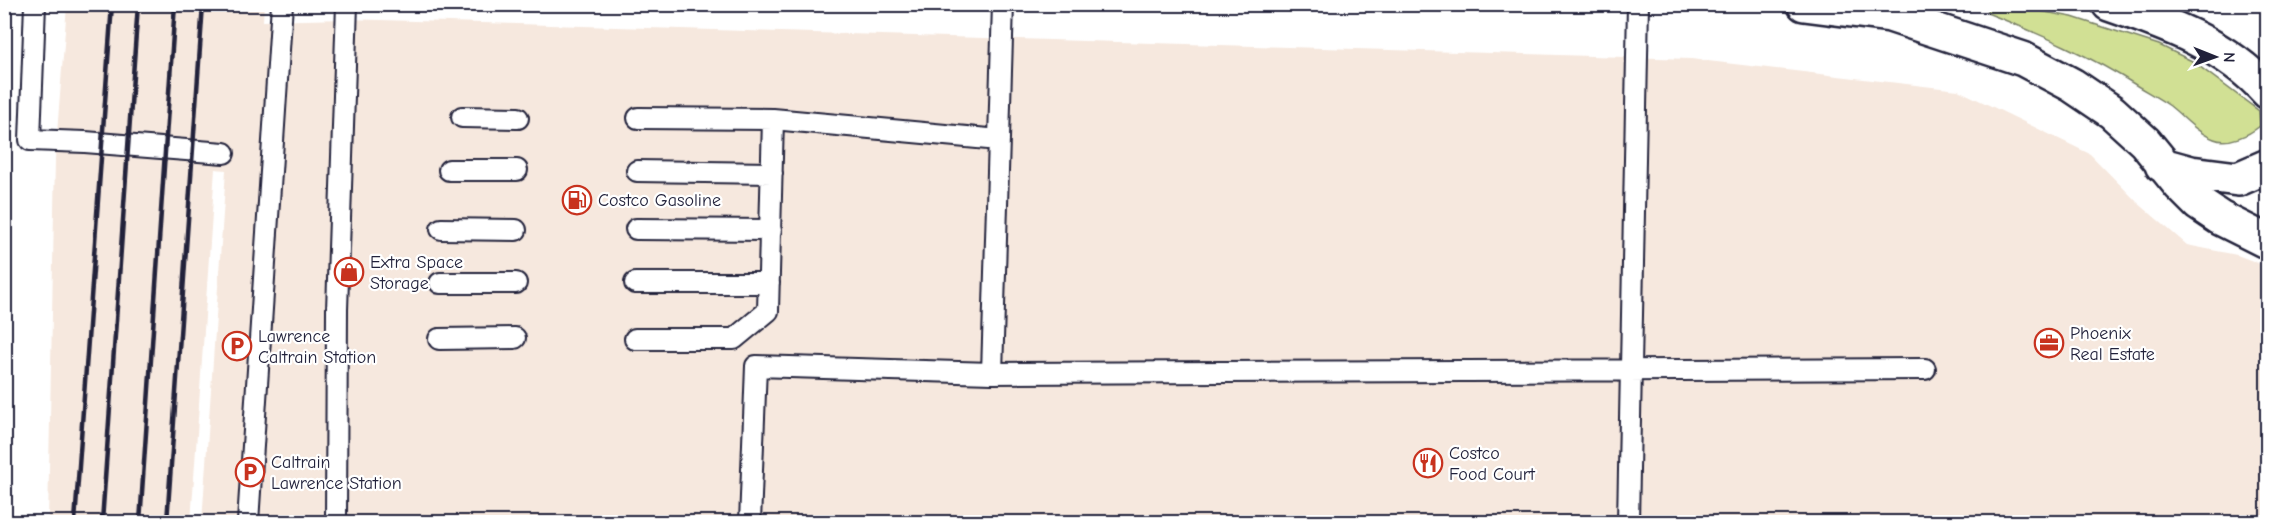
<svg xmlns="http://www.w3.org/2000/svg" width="2272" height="527" font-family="'Comic Neue',sans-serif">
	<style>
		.built { fill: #f6e8de }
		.green { fill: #d1e094; stroke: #7a8168; stroke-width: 1.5 }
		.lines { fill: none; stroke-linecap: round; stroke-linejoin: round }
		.service-casing { stroke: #22223b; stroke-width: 24 }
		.minor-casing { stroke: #22223b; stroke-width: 38 }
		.trunk-casing { stroke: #22223b; stroke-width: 38 }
		.service { stroke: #fff; stroke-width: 20 }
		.minor { stroke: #fff; stroke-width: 33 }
		.trunk { stroke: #fff; stroke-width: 33 }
		.rail { stroke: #22223b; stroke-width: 4.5 }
		.labels { text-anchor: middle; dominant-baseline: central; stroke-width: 4.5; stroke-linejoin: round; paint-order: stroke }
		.poi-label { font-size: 18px; fill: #22223b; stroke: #fff; text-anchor: start }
	</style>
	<rect width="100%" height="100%" fill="#fff"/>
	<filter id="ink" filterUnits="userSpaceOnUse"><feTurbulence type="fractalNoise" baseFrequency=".0167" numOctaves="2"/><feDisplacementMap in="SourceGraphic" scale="12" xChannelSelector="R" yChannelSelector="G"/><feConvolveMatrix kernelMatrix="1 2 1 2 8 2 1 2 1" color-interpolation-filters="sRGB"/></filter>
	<g filter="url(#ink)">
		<path class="built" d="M67,5h197l-1,16 83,-2 1345,40 267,31 132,64 47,48 50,43 50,10 21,8 9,9v250h-2065l24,-352 -11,-1 -24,353h-143l7,-363z"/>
		<path class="green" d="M1988,5h20l64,12 87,28 33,16 67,50 1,15c-11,9 -32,19 -46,13 -17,-6 -30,-22 -44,-33 -10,-7 -21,-13 -31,-19 -48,-31 -99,-53 -152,-74z"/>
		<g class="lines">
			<g class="service-casing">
				<path id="service" d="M35,4l-5,136 55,2 139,11
					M462,117l56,1
					M638,118l135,1 226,21
					M449,170h68
					M637,171l135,2
					M441,229l75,1
					M636,229l135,1
					M440,283h76
					M635,283h134
					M439,339l76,-1
					M635,339h99l34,-28 5,-192
					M992,373l11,-369
					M248,522l34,-518
					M336,522l1,-212 10,-306
					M750,522l6,-156 236,7 933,-4
					M1628,522l10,-518"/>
			</g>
			<g class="minor-casing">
				<path id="minor" d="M1804,4l86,11 133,44 49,26 40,27 33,30 35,43 19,19 21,14 48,24
					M2162,165l29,8 47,6 30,-13"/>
			</g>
			<g class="trunk-casing">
				<path id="trunk" d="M2109,4c58,20 118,41 159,88"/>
			</g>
			<use href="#service" class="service"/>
			<use href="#minor" class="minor"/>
			<use href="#trunk" class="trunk"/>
			<path class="rail" d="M75,522l37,-518
				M102,522l36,-518
				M140,522l35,-518
				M167,522l36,-518"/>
		</g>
	</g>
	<defs>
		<g id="fuel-ring" transform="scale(1.5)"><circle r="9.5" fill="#fff" stroke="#c8321e" stroke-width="1.5"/><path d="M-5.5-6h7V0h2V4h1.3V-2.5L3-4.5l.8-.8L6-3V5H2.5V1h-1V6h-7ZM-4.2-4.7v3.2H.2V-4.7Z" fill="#c8321e"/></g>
		<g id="shop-ring" transform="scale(1.5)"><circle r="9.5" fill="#fff" stroke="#c8321e" stroke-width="1.5"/><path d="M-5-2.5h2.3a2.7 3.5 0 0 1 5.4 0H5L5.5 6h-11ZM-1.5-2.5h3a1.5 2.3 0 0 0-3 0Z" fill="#c8321e"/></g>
		<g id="office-ring" transform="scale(1.5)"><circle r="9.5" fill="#fff" stroke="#c8321e" stroke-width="1.5"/><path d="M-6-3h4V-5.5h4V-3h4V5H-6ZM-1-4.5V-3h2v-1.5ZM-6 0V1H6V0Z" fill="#c8321e"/></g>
		<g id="parking-ring" transform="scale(1.5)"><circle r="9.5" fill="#fff" stroke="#c8321e" stroke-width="1.5"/><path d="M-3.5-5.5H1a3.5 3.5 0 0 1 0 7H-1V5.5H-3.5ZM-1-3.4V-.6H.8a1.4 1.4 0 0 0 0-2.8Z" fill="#c8321e"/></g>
		<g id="restaurant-ring" transform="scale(1.5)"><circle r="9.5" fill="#fff" stroke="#c8321e" stroke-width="1.5"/><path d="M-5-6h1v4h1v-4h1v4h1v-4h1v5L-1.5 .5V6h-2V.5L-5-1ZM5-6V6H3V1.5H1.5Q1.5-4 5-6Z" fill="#c8321e"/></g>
	</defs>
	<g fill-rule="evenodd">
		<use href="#fuel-ring" x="577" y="200"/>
		<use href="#shop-ring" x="349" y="272"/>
		<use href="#office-ring" x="2049" y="343"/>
		<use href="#parking-ring" x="237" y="346"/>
		<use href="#restaurant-ring" x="1428" y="463"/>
		<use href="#parking-ring" x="250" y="472"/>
	</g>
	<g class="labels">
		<g class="poi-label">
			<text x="598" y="200">Costco Gasoline</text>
			<text x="370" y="262">Extra Space<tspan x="370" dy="21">Storage</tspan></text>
			<text x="2070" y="333">Phoenix<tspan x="2070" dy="21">Real Estate</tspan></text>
			<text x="258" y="336">Lawrence<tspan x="258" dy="21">Caltrain Station</tspan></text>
			<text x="1449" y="453">Costco<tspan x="1449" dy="21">Food Court</tspan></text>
			<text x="271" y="462">Caltrain<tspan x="271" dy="21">Lawrence Station</tspan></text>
		</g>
	</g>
	<rect width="2272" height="527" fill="none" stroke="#fff" stroke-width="24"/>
	<rect x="12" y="12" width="2248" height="503" fill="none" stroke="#22223b" stroke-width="2" filter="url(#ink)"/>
	<g transform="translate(2215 57) rotate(91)" stroke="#ffffff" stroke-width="4.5" paint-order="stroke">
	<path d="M0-4.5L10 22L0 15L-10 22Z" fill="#22223b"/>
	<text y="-9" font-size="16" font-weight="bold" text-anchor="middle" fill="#22223b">N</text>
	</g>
</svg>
